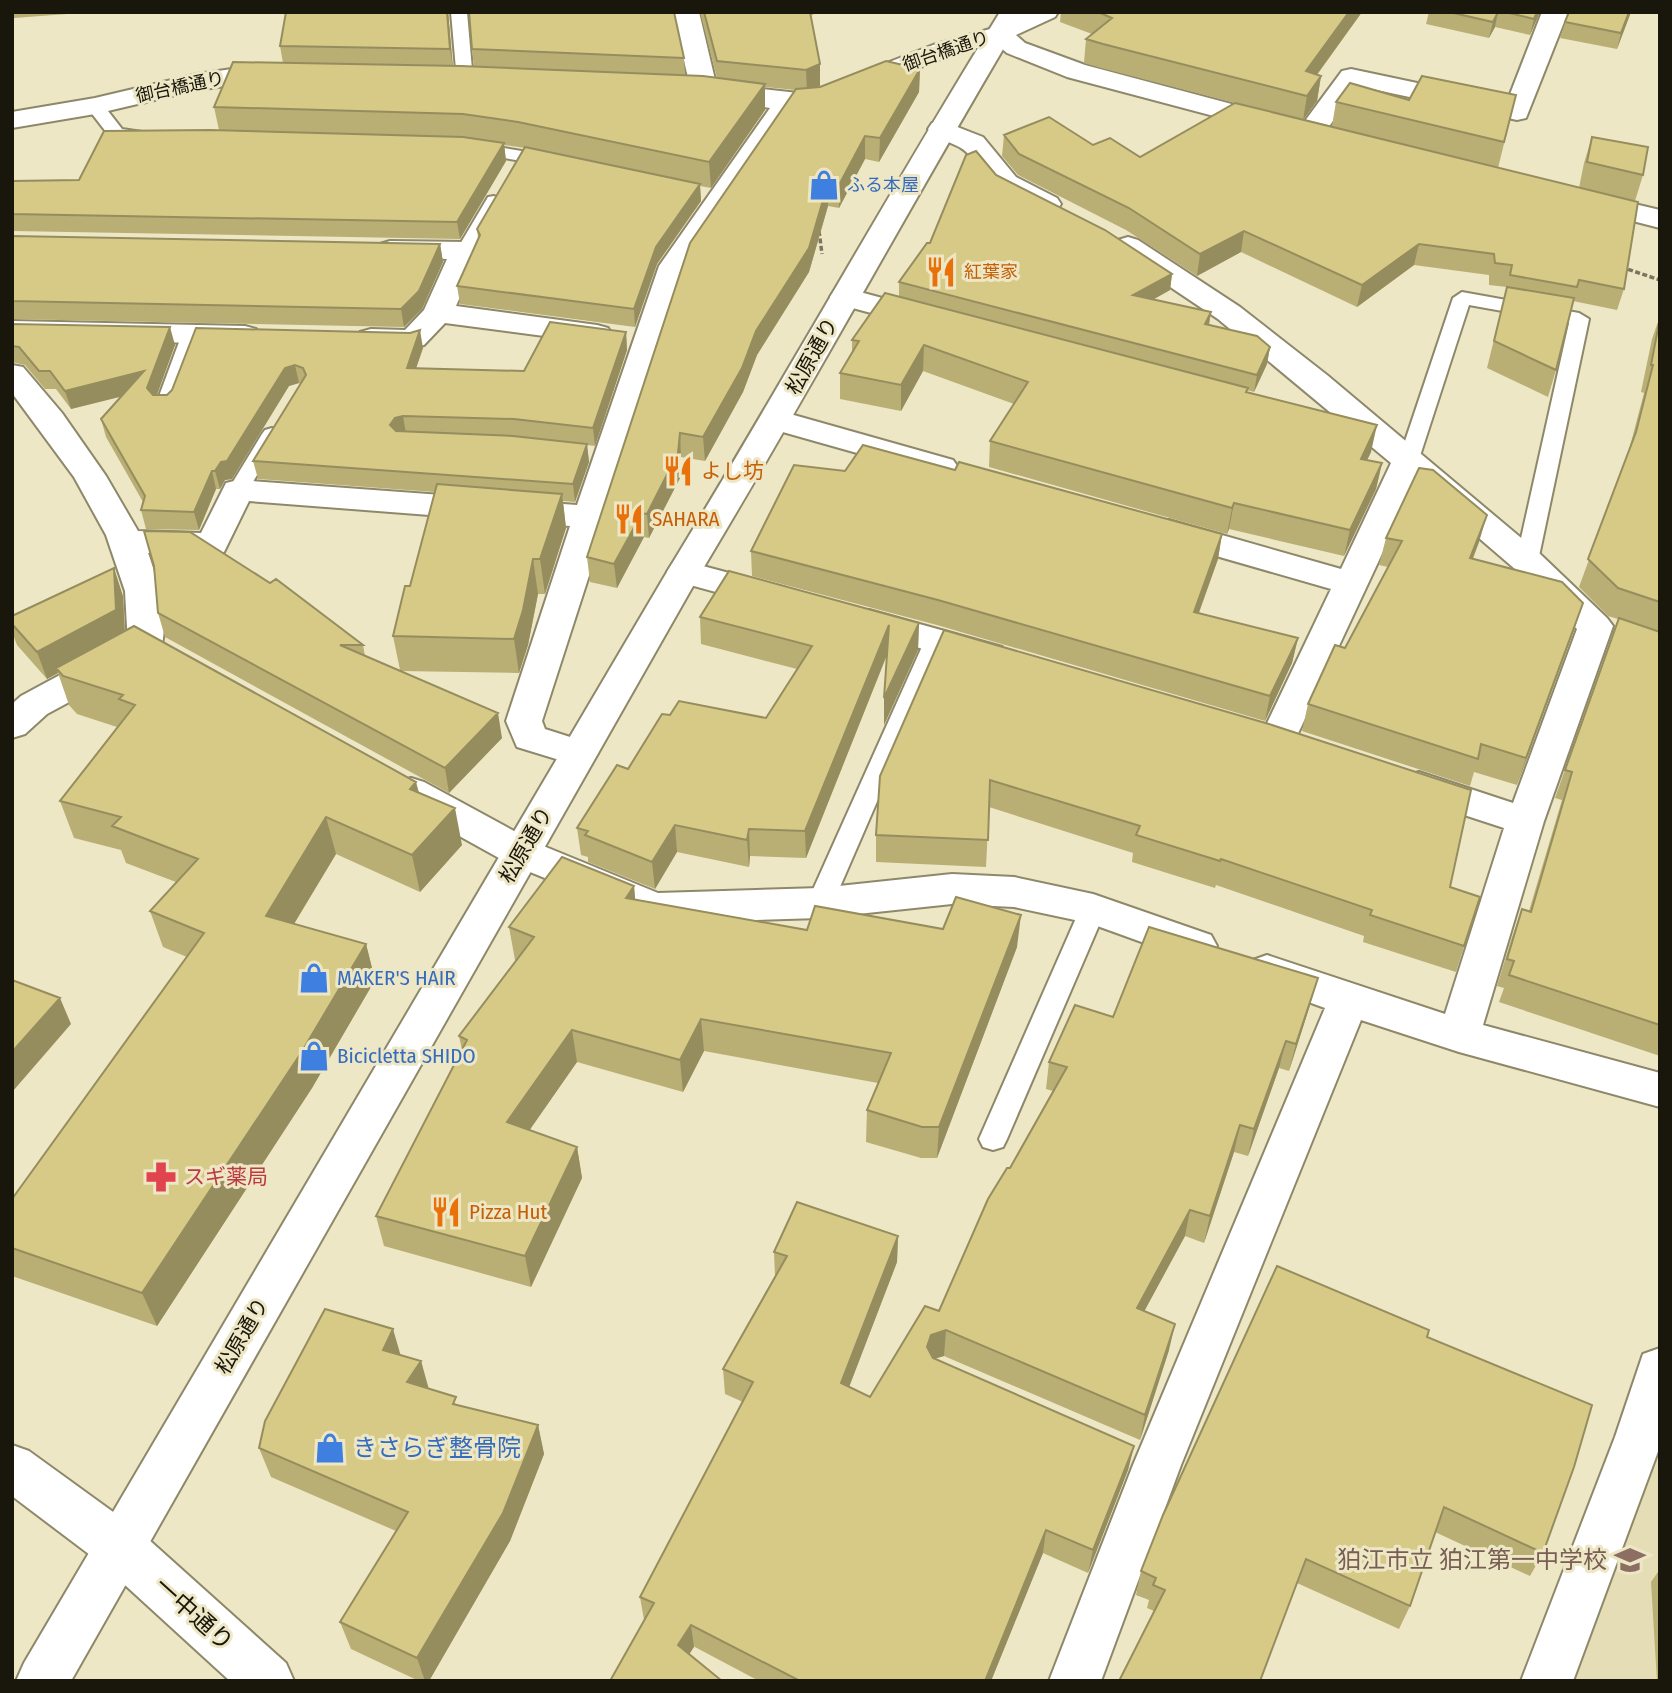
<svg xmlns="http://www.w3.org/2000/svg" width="1672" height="1693" font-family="'Fira Sans Condensed','Noto Sans JP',sans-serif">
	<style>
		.built { fill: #e5ddb5 }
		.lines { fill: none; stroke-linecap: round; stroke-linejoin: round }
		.service-casing { stroke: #8e886a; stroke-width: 4 }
		.minor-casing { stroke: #8e886a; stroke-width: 4 }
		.tertiary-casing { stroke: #8e886a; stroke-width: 4 }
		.secondary-casing { stroke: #8e886a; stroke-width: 4 }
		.path { stroke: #79755f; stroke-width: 3.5; stroke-dasharray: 5 2.5; stroke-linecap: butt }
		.service { fill: #fff; fill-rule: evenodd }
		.minor { fill: #fff; fill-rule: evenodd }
		.tertiary { fill: #fff; fill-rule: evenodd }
		.secondary { fill: #fff; fill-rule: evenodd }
		.wall { fill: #b9ae74 }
		.shaded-wall { fill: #968d5e }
		.building { fill: #d7ca87; stroke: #968d5e; stroke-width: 2 }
		.labels { text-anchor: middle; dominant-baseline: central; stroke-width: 6; stroke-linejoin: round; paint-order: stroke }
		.far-street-label { font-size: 18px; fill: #19170b; stroke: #ede7c6 }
		.far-shop-label { font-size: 18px; fill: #366cbe; stroke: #ede7c6; text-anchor: start }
		.far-food-label { font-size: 18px; fill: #c56008; stroke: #ede7c6; text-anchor: start }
		.street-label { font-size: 21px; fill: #19170b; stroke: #ede7c6 }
		.food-label { font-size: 21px; fill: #c56008; stroke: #ede7c6; text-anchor: start }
		.shop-label { font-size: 21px; fill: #366cbe; stroke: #ede7c6; text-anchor: start }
		.health-label { font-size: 21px; fill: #be3a42; stroke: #ede7c6; text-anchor: start }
		.near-shop-label { font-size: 24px; fill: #366cbe; stroke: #ede7c6; text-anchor: start }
		.near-education-label { font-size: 24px; fill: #785e54; stroke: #ede7c6; text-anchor: end }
		.near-street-label { font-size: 24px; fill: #19170b; stroke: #ede7c6 }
	</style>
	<rect width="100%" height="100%" fill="#ede7c6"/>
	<path class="built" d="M1660,1440v241h-98z"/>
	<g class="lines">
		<g class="service-casing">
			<path id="service" d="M451,12h16l6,69 -8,5 -8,-5z
				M95,101l6,1 21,27 27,4 3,4 -9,5 -33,-5 -24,-31z
				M474,143l78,13 9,5 -9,5 -84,-14 -3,-4 3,-4z
				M494,196l9,5 -29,50 -2,4h-14l-2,-4 32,-54z
				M1462,292l117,21 10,6 -51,242 -3,5h-16l-3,-5 53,-238 -100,-18 -51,157 -3,5h-14l-3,-5 55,-164z
				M192,328l10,6 -27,73 -3,4h-14l-3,-4 27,-73z
				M272,428l7,2 3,4 -34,56 -3,5h-14l-3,-5 34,-56 3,-4z
				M936,632l8,3 3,5 -114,263 -4,7 -9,3 -9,-3 -4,-7 118,-263 3,-5z
				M1093,899l9,3 4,7 -99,230 -4,8 -10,3 -10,-3 -4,-8 101,-230 4,-7z"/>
		</g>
		<g class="minor-casing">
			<path id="minor" d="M673,12h26l17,72 91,10 126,-49 57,-16 35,-17h33l-3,5 -39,18 9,8 60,22 199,53 4,6 -4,6 -10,2 -207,-55 -60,-24 -12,-10 -44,12 -132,53 -24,2 -106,156 -147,455 3,8 47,15 6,9 -6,9 -13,4 -62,-19 -11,-26 64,-195 -321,-25 -25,51 -12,3 -64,-2c9,24 24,78 10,101l-12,3 -12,-3 -6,-9 -3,-54 -19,-56 -32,-58 -62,-84v-28l11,2 39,46 44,63 32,55 63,2 25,-50 12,-3 339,25 82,-239 111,-158 -75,-11 -4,-6z
				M1542,12h26l-42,106 -9,2 -159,-34 -38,53 -10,2 -10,-2 -4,-6 46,-62 9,-2 156,33z
				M232,69l56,2 4,6 -4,6 -56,2 -35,5 -102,24 -83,14v-16l83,-14 102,-24z
				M942,121l41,16 33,40 41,21 4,6 -4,6c-18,5 -45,-9 -60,-21 -14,-11 -21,-32 -36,-41 -11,-7 -25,-8 -33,-19l4,-6z
				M1584,192l76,18v18l-86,-22 -4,-6 4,-6z
				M1128,237l10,3 102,67 87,68 212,178 68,65 6,8 -69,195 -61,204 177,48v34l-201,-55 -98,-32 -180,445 -80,216h-52l84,-216 192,-457 -72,-26 -6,-11 6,-11 14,-5 178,59 59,-186 -98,-32 -6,-10 6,-10 13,-4 94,31 64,-174 -62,-60 -100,-86 -120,257 -5,9 -13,4 -13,-4 -5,-9 72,-151 -174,-50 -5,-8 5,-8 12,-3 172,49 50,-106 -173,-144 -100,-67 -4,-6 4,-6z
				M390,241l75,1 10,3 5,6 -24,55 141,19 11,3 4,6 -4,6 -11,3 -152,-20 -21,22 -11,3 -53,-4 -4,-6 4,-6 11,-3 34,1 19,-20 23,-51 -67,-3 -5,-6 5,-6z
				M845,288l93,25 4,6 -4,6 -11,3 -93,-25 -4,-6 4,-6z
				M12,321l233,5 11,3 4,6 -4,6 -11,3 -233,-5z
				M776,410l177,50 5,7 -5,7 -11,3 -177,-50 -5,-7 5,-7z
				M684,561l102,27 5,8 -5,8 -12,4 -102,-28 -5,-8 5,-8z
				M869,610l133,37 5,9 -5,9 -13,3 -132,-38 -5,-8 5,-8z
				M110,652l13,3 5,9 -5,9 -76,41 -22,20 -13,4v-34l9,-8 76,-41z
				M411,778l13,4 112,61 122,50 162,-5 132,-14 62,3 79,17 118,41 6,11 -6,11 -14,5 -108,-39 -75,-16 -62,-3 -132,14 -165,5 -147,-60 -110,-61 -6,-10 6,-10z
				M1660,1348v98l-87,235h-52l94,-244 28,-83z"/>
		</g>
		<g class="tertiary-casing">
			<path id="tertiary" d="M12,1445l17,6 109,79 148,133 8,18h-64l-128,-117 -90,-68z"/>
		</g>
		<g class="secondary-casing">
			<path id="secondary" d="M1000,12h25c-110,185 -213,375 -324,560l-630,1109h-55l8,-18 643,-1091c113,-185 219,-375 333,-560z"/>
		</g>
		<path class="path" d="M819,231l3,23
			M1621,267l39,13"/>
		<use href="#service" class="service"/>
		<use href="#minor" class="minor"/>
		<use href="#tertiary" class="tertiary"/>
		<use href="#secondary" class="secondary"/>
	</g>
	<path class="wall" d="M12,12h82l-80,6z
		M448,12l5,54 21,1 -2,-18 212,9 1,17 32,3 -17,-66h118l-8,4 10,48v22l-4,2 104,-19 -1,23 -40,70 -14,-3 -26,49 -11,-2 -19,66 -52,83 -14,37 -38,69 -24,-4 -1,21 -31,60 -5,-1 -27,51 -27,-6 -3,-25 209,-467 -31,-3v23l-54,78 -11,-2 1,15 -44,63 -22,63 -175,-23 -3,-18 21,-48 -1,-9 48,-81 -21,-3 2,16 -46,78 -448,-8v-50l67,-1 140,-50 -5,-23 69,-44 -3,-17z
		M1061,12h301l-45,63 4,1 -4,25 -14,18 29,7 4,-24 180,-7 -18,73 126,121 -7,21 -44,-9 -17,69 -8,27 -61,-29 20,-81 -18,-2v-10l-75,-10 -57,42 -116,-55 -44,24 -71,-46 -108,-55 -16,-19 2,-21 89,10 47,12 95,-54 -134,-35 -17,-5 2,-24 6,-5 -32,-12z
		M1429,12h111l-10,23 -35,-8 -6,11 -63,-14z
		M1569,12h62l-14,37 -57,-11z
		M1592,137l51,38 -8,26 -56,-13 5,-25z
		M996,175l176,99 -2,16 -16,9 57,13 -2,13 61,22 -3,17 -13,28 -7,-2v3l124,59 -4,8 15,3 -6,26 -32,67 -115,-27 -2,5 -238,-67 1,-26 24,-37 -91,-33 -22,40 -61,-12v-26l12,-20v-13l47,-43v-15l31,-39z
		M12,236l428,8 3,18 -21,47 -18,18 -392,-8z
		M1660,316v740l-161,-54 5,-14 -7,-2 15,-49 10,-28 7,2 33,-111 -7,-2 63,-179 -10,-3 -29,-29 50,-137 15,-57 -3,-1 11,-53z
		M12,324l163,21 -19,50h11l5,-5 24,-62 227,20 -7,20 108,3 102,-39 1,18 -32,96 -8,-1 2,17 -14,40 -12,-1 3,27 -21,66h-7l-10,51 -9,28 -119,-2 102,67 -53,55 -284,-156 -7,-24 205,32 2,11 35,14 -7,-34 17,-50 25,-94 -177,-13 -5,-18 48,-77 -2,-1 -10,3 -57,93 -7,1 -5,9h-4l-17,41 -53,-1 -5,-19 2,-8 -37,-65 -5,-18 20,-23 -50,13 -15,-20h-11l-20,-24 -13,-3z
		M955,470l267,64 -4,25 -19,54 99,25 -6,25 -27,58 -328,-96 -185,-49 -1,-25 94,-80z
		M1386,538l93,4 -6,17 101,71 -57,155 -43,-13 -4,14 -168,-55 6,-27 37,-56 43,-81 -9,-2z
		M123,596l2,35 291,151 3,10 43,53 -42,47 -84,-38 -42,70 72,20 9,36 -63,108 -155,238 -145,-50v-77l175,-242 -24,-10 -13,-36 26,-29 -50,-19 -5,-13 -47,-12 -14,-37 57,-74 -40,-13 -8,-9 -11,-32 -11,6 -30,-34 -5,-13v-16z
		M700,617l219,6 -1,27 -34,75 3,-70 -81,203 -56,-2 -1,11 -72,-15 -22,37 -67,-27v-5l-7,-2 -4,-27 51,-59 42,-54 96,3 31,-49 -96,-25z
		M944,630l506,257 30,10 -24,75 -93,-30 1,-6 -148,-51 -1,3 -83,-26 1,-9 -144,-46 -3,60 -110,-5v-27z
		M634,886l1,14 172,30 210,17 -80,211h-16l-55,-16 1,-32 11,-27 -174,-32 -21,41 -106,-30 -48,68 48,17 5,31 -51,109 -147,-41 -8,-30 86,-166 -3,-14 57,-76h-1l-6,-33z
		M1310,1005l-21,66 -10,-3 -31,88 -14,-4 -30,91 -19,-7 -41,75 25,39 -29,90 -196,-84 -10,3 200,87 -6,24 -40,103 -45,-20 -52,128h-232l-115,-61 -4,-23 103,-195 -18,-8 -2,-25 52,-93 -1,-24 124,-16 -1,26 -48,125 21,10 69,-86 71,-143 43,-77 -7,-2 3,-27 64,-45z
		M1427,1337l116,216 -13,23 -95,-44 -25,74 -11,23 -102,-46 -143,28 -7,-3 2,-8 -13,-5 5,-24z
		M401,1355l20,6 8,28 29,16 80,20 6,29 -34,87 -81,140h-10l-68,-32 -11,-27 56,-91 -125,-54 -12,-29z
		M1660,1569v112h-3l-6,-99z"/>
	<path class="shaded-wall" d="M447,12h1l5,58 -3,-21z
		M1349,12h13l-60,83 4,-24z
		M1498,12l-3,15 -6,11 4,-16z
		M1537,12h3l-10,23 4,-16z
		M1629,12h2l-14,37 4,-16z
		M820,64v22l-13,5 -1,-21z
		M920,69l-1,23 -40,70 1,-24z
		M1321,76l-4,25 -14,19 4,-24z
		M765,84v26l-54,78 -2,-26z
		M865,136v23l-26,49v-23z
		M504,143l2,18 -46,78 -3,-17z
		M828,183v23l-19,66 -52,83 -14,37 -38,69 -2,-24 53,-106z
		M700,184l1,17 -44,63 -22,63 -1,-18 22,-62z
		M1244,231l-3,21 -44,24 3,-22z
		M440,244l3,18 -21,47 -18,18 -3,-18z
		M1419,244l-5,21 -57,42 5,-22z
		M1172,274l-2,16 -39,22 2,-17z
		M1211,312l-3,17 -3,-5z
		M170,327l5,18 -22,61 -5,-16 -77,19 -6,-18z
		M420,330l3,18 -13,38 -3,-18z
		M626,332l1,18 -32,96 -2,-18z
		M924,345l-1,26 -22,40v-26z
		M1270,347l-3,17 -13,28 3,-17z
		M295,365l4,18 -10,3 -57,93 -7,1 -5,9 -5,-18 70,-103z
		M403,416l3,18 -13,9 -3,-18 5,-7z
		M1377,425l-6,27 -16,33 6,-26z
		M680,433l1,24 -1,21 -31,60 -2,-24z
		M587,444l2,18 -14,40 -2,-18z
		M1382,463l-6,26 -32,67 6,-26z
		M212,471l4,18 -17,41 -5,-18z
		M562,494l4,34 -21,66 -5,-35z
		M1234,503l-5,26 -2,5 5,-26z
		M642,513l2,24 -27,51 -3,-24z
		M1487,515l-8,27 -17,43 8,-27z
		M1222,534l-4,25 -28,78 4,-25z
		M533,559l5,35 -10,51 -9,28 -5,-34z
		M114,568l9,28 2,41 -69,31 2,5 -11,6 -10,-27z
		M1583,603l-9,27 -57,155 9,-27z
		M919,623l-1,27 -34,75v-27z
		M889,625l-1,27 -82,206 -1,-27z
		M1298,638l-6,25 -27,58 5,-25z
		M498,713l4,25 -53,55 -4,-25z
		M416,782l8,37 -14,-30z
		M455,808l7,37 -42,47 -8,-37z
		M326,817l10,37 -59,98 -11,-36z
		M675,825l2,27 -22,37 -3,-27z
		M749,829l1,27 -1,11 -2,-27z
		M634,886l3,33 -11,-21z
		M1021,915l-4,32 -80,211 2,-31z
		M366,944l9,36 -63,108 -155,238 -15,-33z
		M1318,978l-8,27 -21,66 7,-27z
		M60,998l11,26 -58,67 -1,-3v-36z
		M701,1019l3,32 -21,41 -3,-32z
		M572,1030l5,32 -64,92 -6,-32z
		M1286,1041l-7,27 -31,88 6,-27z
		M1240,1125l-6,27 -30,91 6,-27z
		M577,1147l5,31 -51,109 -6,-31z
		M1190,1210l-5,26 -53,98 5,-26z
		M898,1236l-1,26 -56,146v-25z
		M1175,1324l-6,26 -29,90 5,-25z
		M393,1329l9,31 -19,-10z
		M946,1330l-2,26 -14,4 -3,-13 4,-12z
		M421,1361l8,30 -22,-9z
		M538,1425l6,29 -34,87 -81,140h-4l-8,-23z
		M1134,1446l-6,24 -40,103 5,-23z
		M1046,1530l-3,23 -52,128h-6z
		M691,1625l3,22 -13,20 -3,-22z"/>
	<path class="building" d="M286,12h161l3,37 -170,-3z
		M469,12h205l10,46 -212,-9z
		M704,12h106l10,52 -14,6 -89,-9z
		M1098,12h251l-43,59 15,5 -14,20 -204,-52 -17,-5 26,-21z
		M1449,12h49l-5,10z
		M1505,12h32l-3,7z
		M1569,12h60l-8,21 -56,-11z
		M886,61l34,8 -40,69 -15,-2 -26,49 -11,-2 -19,65 -53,83 -14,37 -39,69 -23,-4 -2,20 -31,61 -5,-1 -28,51 -27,-7 103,-314 106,-154 24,-2z
		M233,62l228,4 242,10 62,8 -56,78 -191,-40 -55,-8 -249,-7z
		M1422,76l94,19 -12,47 -168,-40 14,-19 59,17z
		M1235,103l403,99 -14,87 -45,-9 -2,7 -67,-12 2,-10 -17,-2 -1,-9 -75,-10 -57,41 -118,-54 -44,23 -71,-46 -110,-54 -15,-19 45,-18 44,28 17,-7 30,19z
		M210,130l253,7 41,6 -47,79 -445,-8v-33l67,-1 25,-49z
		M1592,137l56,10 -5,28 -56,-13z
		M525,147l175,37 -44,63 -22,62 -177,-23 23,-51 -3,-6z
		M976,151l20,24 109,55 67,44 -39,21 78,17 -6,12 52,12 13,11 -13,28 -358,-93 28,-39h3l36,-88z
		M12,236l428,8 -21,47 -18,18 -389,-8z
		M1507,287l67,11 -18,72 -62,-29z
		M885,293l363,95 -2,4 131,33 -16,34 21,4 -32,67 -116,-27 -2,5 -242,-67 38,-59 -104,-37 -23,40 -61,-12 19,-32 -7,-1z
		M1660,318v284l-42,-14 -30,-29 48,-127 17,-67h-2z
		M550,322l76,10 -33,96 -79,-9 -111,-3 -8,2 -5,7 6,6 117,5 74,8 -14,40 -320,-23 53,-86 -3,-7 -8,-3 -10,3 -58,93 -6,1 -6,9h-3l-18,41 -53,-2 4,-14 -44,-77 43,-48 -79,20 -15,-20h-11l-20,-24 -7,-1v-22l158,3 -23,61 6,7h14l5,-5 24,-62 214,5 10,-3 -13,38 117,3z
		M863,445l92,25 4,-8 263,72 -28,78 104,26 -28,58 -332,-96 -187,-49 43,-86 51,6z
		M1419,468l14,2 54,45 -17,43 92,24 21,21 -57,155 -45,-14 -3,15 -170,-55 27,-59 10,3 57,-107 -16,-3z
		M437,484l125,10 -22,65h-7l-10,51 -9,29 -121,-3 12,-50h5z
		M144,531l46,1 80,51 6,-4 87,66h-23l158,68 -53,55 -287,-155 -4,-47z
		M114,568l2,42 -79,42 -25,-28v-8z
		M729,571l190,52 -35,75 5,-73 -84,206 -56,-2 -2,11 -72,-15 -23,37 -67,-27 3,-4 -11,-3 40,-63 11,4 34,-55 8,1 9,-14 87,17 46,-72 -112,-29z
		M1619,618l41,14v393l-151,-50 5,-14 -7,-2 15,-50 9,3 41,-140 -7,-2z
		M134,626l282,156 -6,7 45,19 -43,47 -86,-38 -60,99 100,28 -65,109 -159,240 -130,-45v-49l192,-266 -54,-22 48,-52 -86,-33 9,-9 -61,-16 75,-96 -16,-6 4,-4 -60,-19 -7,-8z
		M944,630l325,94 202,66 -21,97 30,10 -16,49 -94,-31 2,-5 -151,-51 -1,2 -84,-26 4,-9 -150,-46 -2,60 -112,-5 4,-59z
		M562,857l72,29 -8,12 181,32 8,-24 128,23 13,-32 65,18 -82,212h-17l-55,-17 24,-57 -190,-34 -21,41 -108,-30 -65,92 70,25 -52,109 -149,-40 91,-176 -8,-4 75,-99 -25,-10z
		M1149,927l169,51 -22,66 -10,-3 -32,88 -14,-4 -30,91 -20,-6 -53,98 38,16 -30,91 -199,-85 -15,5 -4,12 6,11 201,88 -41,104 -47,-20 -61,151h-185l-109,-56 -13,20 44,36h-112l44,-78 -14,-6 113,-215 -30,-13 64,-113 -13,-4 23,-50 101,34 -57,147 29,14 55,-91 14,5 49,-112 19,-31h3l57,-101 -18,-5 26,-57 38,12z
		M12,980l48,18 -48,54z
		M1277,1266l152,64 -2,7 165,68 -18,62 -31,86 -99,-46 -34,99 -104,-47 -46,122h-141l46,-91 -12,-5 3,-7 -15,-7 22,-56z
		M325,1309l68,20 -10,21 38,11 -14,21 49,15 -3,7 85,21 -35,88 -86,145 -77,-36 68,-110 -149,-64 6,-27z"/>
	<defs>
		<g id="shop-bare" transform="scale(2.415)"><path d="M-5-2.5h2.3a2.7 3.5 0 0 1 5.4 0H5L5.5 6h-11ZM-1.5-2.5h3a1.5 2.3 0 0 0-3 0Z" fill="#3f7fe0" stroke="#ede7c6" stroke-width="2.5" paint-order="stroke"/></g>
		<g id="restaurant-bare" transform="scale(2.415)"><path d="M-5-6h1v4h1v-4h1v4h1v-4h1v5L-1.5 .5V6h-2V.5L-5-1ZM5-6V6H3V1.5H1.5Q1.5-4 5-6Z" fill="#e8710a" stroke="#ede7c6" stroke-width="2.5" paint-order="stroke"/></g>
		<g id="pharmacy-bare" transform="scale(2.415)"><path d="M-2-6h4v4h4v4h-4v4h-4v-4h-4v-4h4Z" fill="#e0444e" stroke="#ede7c6" stroke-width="2.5" paint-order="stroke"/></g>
		<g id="school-bare" transform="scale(2.415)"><path d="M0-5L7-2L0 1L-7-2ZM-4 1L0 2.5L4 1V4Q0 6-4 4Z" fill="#8d6e63" stroke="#ede7c6" stroke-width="2.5" paint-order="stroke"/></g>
	</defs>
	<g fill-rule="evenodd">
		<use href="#shop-bare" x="824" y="185"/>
		<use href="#restaurant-bare" x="941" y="272"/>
		<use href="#restaurant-bare" x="678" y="471"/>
		<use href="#restaurant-bare" x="629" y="519"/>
		<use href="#shop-bare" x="314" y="978"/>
		<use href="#shop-bare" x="314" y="1056"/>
		<use href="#pharmacy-bare" x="161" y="1177"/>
		<use href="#restaurant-bare" x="446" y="1212"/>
		<use href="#shop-bare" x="330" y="1448"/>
		<use href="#school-bare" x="1630" y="1560"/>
	</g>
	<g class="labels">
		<g class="far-street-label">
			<text transform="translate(946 51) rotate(-19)">御台橋通り</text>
			<text transform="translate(180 87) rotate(-12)">御台橋通り</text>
		</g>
		<g class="far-shop-label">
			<text x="847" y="185">ふる本屋</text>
		</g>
		<g class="far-food-label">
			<text x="964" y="272">紅葉家</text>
		</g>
		<g class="street-label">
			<text transform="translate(812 356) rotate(-61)">松原通り</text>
			<text transform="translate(526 845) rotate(-60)">松原通り</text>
			<text transform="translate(242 1336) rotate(-60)">松原通り</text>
		</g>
		<g class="food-label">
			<text x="701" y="471">よし坊</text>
			<text x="652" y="519">SAHARA</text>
			<text x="469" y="1212">Pizza Hut</text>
		</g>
		<g class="shop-label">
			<text x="337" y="978">MAKER'S HAIR</text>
			<text x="337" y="1056">Bicicletta SHIDO</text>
		</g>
		<g class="health-label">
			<text x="184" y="1177">スギ薬局</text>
		</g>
		<g class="near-shop-label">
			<text x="353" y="1448">きさらぎ整骨院</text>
		</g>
		<g class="near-education-label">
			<text x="1607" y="1560">狛江市立 狛江第一中学校</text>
		</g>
		<g class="near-street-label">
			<text transform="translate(194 1614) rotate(42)">一中通り</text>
		</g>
	</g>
	<rect width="1672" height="1693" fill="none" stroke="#19170b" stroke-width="28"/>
</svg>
